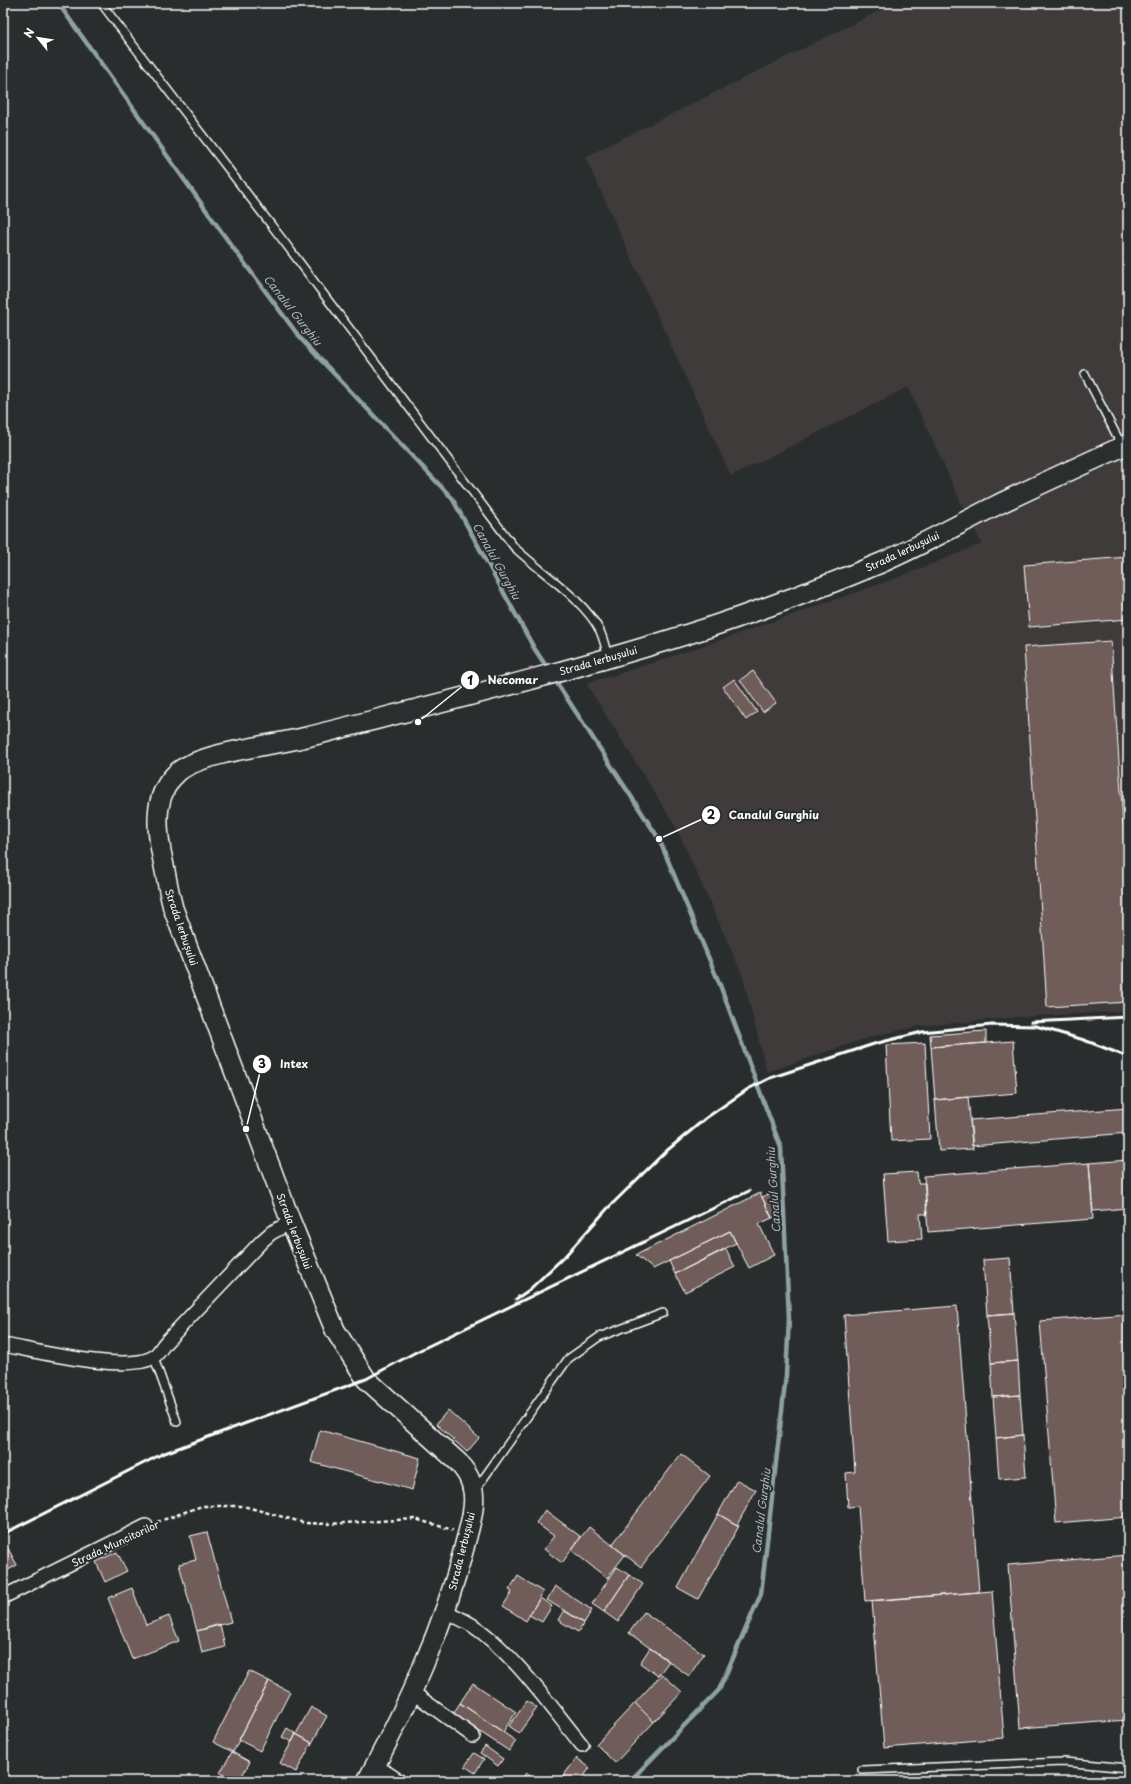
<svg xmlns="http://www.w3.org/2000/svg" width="1131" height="1784" font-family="'Playpen Sans',sans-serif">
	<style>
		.built { fill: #3f3b3b }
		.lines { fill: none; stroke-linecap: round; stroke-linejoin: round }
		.stream { stroke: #8fa2a3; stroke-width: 4.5 }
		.building { fill: #6f5d5a; stroke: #fff }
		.service-casing { stroke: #fff; stroke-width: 10 }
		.minor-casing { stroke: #fff; stroke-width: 16 }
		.secondary-casing { stroke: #fff; stroke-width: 22 }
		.path { stroke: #fff; stroke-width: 2.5; stroke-dasharray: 4 3; stroke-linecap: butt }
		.service { stroke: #2a2d2e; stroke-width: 7 }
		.minor { stroke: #2a2d2e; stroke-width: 13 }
		.secondary { stroke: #2a2d2e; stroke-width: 19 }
		.rail { stroke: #fff; stroke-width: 3 }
		.labels { text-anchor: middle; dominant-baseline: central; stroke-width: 4; stroke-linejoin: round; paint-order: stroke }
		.street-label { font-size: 10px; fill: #fff; stroke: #2a2d2e }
		.water-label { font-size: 11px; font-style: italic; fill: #abb9ba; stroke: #2a2d2e }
		.leader { fill: none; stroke: #fff; stroke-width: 1.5 }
		.callout-dot { fill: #fff; stroke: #2a2d2e; stroke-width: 1.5 }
		.mark-label { font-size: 12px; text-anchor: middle; font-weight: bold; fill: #111 }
		.callout-label { font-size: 11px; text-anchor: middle; font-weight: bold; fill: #fff; stroke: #2a2d2e; stroke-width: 4; stroke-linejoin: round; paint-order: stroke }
	</style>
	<rect width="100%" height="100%" fill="#2a2d2e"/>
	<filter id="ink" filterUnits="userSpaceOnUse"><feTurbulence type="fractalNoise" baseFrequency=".025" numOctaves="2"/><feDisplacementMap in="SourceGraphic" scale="8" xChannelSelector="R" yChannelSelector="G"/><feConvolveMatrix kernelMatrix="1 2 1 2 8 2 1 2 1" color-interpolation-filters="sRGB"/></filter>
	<g filter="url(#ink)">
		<path class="built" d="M895,3h233v1008l-108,6 -100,9 -47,10 -106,36 -25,-98 -66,-147 -90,-144 29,-8 94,-31 182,-64 91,-36 -18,-35 -56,-122 -177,89 -146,-319z"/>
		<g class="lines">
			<path class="stream" d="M58,3l173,242 70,94 151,159 82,150 14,21
				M553,677l106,162 61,146 61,163 8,171 -3,56 -25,219 -42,96 -89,91"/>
		</g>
		<path class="building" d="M1128,557v62l-99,8 -5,-62z
			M1111,641l13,196h4v165l-81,5 -23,-360z
			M753,671l23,32 -13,9 -23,-32z
			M734,679l23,33 -11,8 -23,-33z
			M986,1031v12l-55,4 -1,-12z
			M1013,1041l4,52 -82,7 -4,-53z
			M925,1043l5,96 -39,2 -5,-96z
			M968,1097l5,52 -34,2 -4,-51z
			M1128,1108v25l-156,13 -2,-26z
			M1128,1160v48l-35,3 -4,-48z
			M1089,1163l4,56 -165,13 -4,-56z
			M917,1172l1,11h7l2,31h-7l2,25 -34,2 -5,-67z
			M774,1192l5,23 -7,3 -10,-21z
			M760,1193l12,25 -13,6 15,31 -25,13 -19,-37 -77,38 -17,-14z
			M730,1231l6,12 -61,31 -6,-13z
			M726,1249l9,18 -50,25 -10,-18z
			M1010,1258l4,55 -27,2 -4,-55z
			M957,1306l22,286 -114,9 -7,-95 -10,1 -2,-34 9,-1 -11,-157z
			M1014,1313l4,48 -27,2 -4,-48z
			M1128,1314v203l-72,6 -16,-202z
			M1018,1361l2,34 -27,2 -2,-34z
			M1020,1395l3,40 -27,3 -3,-41z
			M448,1410l31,28 -12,14 -31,-28z
			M320,1430l100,28 -8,32 -101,-28z
			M1023,1435l3,42 -27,2 -3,-41z
			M681,1454l29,22 -69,91 -29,-22z
			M737,1480l19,10 -19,35 -19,-11z
			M545,1510l36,27 -19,26 -18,-14 10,-13 -18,-13z
			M718,1514l21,12 -41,73 -20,-11z
			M589,1527l36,28 -18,23 -36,-28z
			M207,1532l24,90 -34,9 -18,-67 17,-4 -6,-24z
			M6,1545l11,20 -14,8v-26z
			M117,1552l10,19 -22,11 -9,-20z
			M1128,1555v165l-108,8 -12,-163z
			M617,1567l12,8 -25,37 -12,-8z
			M629,1575l14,9 -25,38 -14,-10z
			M518,1576l25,16 -17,29 -23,-15 9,-14 -3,-2z
			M555,1586l37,24 -8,13 -37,-23z
			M132,1588l14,37 23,-9 10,25 -47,18 -24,-61z
			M992,1591l12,147 -120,10 -12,-147z
			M540,1598l12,8 -10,16 -13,-7z
			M564,1610l20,13 -6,9 -20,-12z
			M644,1612l60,42 -15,22 -60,-43z
			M220,1624l5,23 -23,6 -5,-22z
			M650,1648l19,13 -11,15 -18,-13z
			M249,1671l20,10 -36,71 -20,-10z
			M662,1674l20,18 -28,30 -19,-19z
			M269,1681l21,11 -30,59 -21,-11z
			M473,1683l43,29 -13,20 -43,-29z
			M527,1701l10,7 -18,25 -10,-7z
			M460,1703l56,38 -7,10 -56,-37z
			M635,1703l19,19 -39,41 -19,-19z
			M311,1707l16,9 -15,27 -16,-9z
			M287,1728l9,6 -4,8 -10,-5z
			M296,1734l16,9 -16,29 -16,-9z
			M485,1746l18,13 -5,7 -18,-13z
			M232,1752l18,10 -10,17 -3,-2 -2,4 -15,-8z
			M474,1753l10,6 -9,14 -10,-7z
			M577,1758l13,10 -10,13 -20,-1z
			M526,1773l11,8h-16z"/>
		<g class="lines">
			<g class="service-casing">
				<path id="service" d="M101,3l184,240 229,304c26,25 70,52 86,84 4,9 6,18 8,27
					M1085,374l37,72
					M154,1358l23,64
					M476,1489l92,-130 31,-22 64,-24
					M862,1770l202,-8 64,6"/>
			</g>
			<g class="minor-casing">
				<path id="minor" d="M9,1346c32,6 116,26 143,12 6,-3 10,-12 14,-16l96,-101 9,-8 20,-11
					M3,1597l143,-71
					M445,1611c9,5 19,9 27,14 42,28 78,81 110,120
					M412,1692l61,44
					M375,1765l24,16"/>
			</g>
			<g class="secondary-casing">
				<path id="secondary" d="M367,1781c40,-75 76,-151 97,-233 4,-17 12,-39 9,-57 -2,-13 -7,-19 -15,-29l-92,-83 -31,-49 -44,-108 -118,-314c-5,-19 -8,-38 -12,-57 -5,-28 -7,-59 18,-80 25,-19 95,-26 128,-34 133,-34 266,-66 397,-108 60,-20 120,-42 179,-67 39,-17 76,-38 114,-57 43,-21 87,-41 131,-61"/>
			</g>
			<path class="path" d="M157,1522l45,-16h41l62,17 22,1 88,-5 38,11"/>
			<use href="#service" class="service"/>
			<use href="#minor" class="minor"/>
			<use href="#secondary" class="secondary"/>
			<path class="rail" d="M1031,1022l97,-5
				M516,1299l13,-9 36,-34 42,-47 57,-56 42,-35 42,-29 22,-11 104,-34 48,-12 70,-7 44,1 48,14 44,17
				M3,1534l159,-80 204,-75 50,-27 333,-161"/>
		</g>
	</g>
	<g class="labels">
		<g class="street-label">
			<text transform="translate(902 551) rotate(-25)">Strada Ierbușului</text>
			<text transform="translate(598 660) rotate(-16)">Strada Ierbușului</text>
			<text transform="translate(182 927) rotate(71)">Strada Ierbușului</text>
			<text transform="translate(295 1231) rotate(69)">Strada Ierbușului</text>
			<text transform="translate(115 1543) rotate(-25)">Strada Muncitorilor</text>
			<text transform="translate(461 1551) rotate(-76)">Strada Ierbușului</text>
		</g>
		<g class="water-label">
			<text transform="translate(293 310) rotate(52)">Canalul Gurghiu</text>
			<text transform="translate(497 561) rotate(61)">Canalul Gurghiu</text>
			<text transform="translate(773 1190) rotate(-94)">Canalul Gurghiu</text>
			<text transform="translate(761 1511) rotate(-83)">Canalul Gurghiu</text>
		</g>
	</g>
	<path class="leader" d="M418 722L470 680M659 839L711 815M246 1129L262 1064"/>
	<g class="callout-dot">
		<circle cx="418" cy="722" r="4"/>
		<circle cx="659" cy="839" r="4"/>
		<circle cx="246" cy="1129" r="4"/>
		<circle cx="470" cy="680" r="10"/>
		<circle cx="711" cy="815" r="10"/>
		<circle cx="262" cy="1064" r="10"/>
	</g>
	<g class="mark-label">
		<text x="470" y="685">1</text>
		<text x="711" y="819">2</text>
		<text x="262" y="1068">3</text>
	</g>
	<g class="callout-label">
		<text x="513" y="684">Necomar</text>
		<text x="774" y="819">Canalul Gurghiu</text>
		<text x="294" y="1068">Intex</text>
	</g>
	<rect width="1131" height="1784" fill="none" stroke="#2a2d2e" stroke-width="16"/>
	<rect x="8" y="8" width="1115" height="1768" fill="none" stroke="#fff" stroke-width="1.5" filter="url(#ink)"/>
	<g transform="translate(38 38) rotate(300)" stroke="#2a2d2e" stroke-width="3" paint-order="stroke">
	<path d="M0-3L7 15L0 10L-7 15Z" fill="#ffffff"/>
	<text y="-6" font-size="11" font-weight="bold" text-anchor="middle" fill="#ffffff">N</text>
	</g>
</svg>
